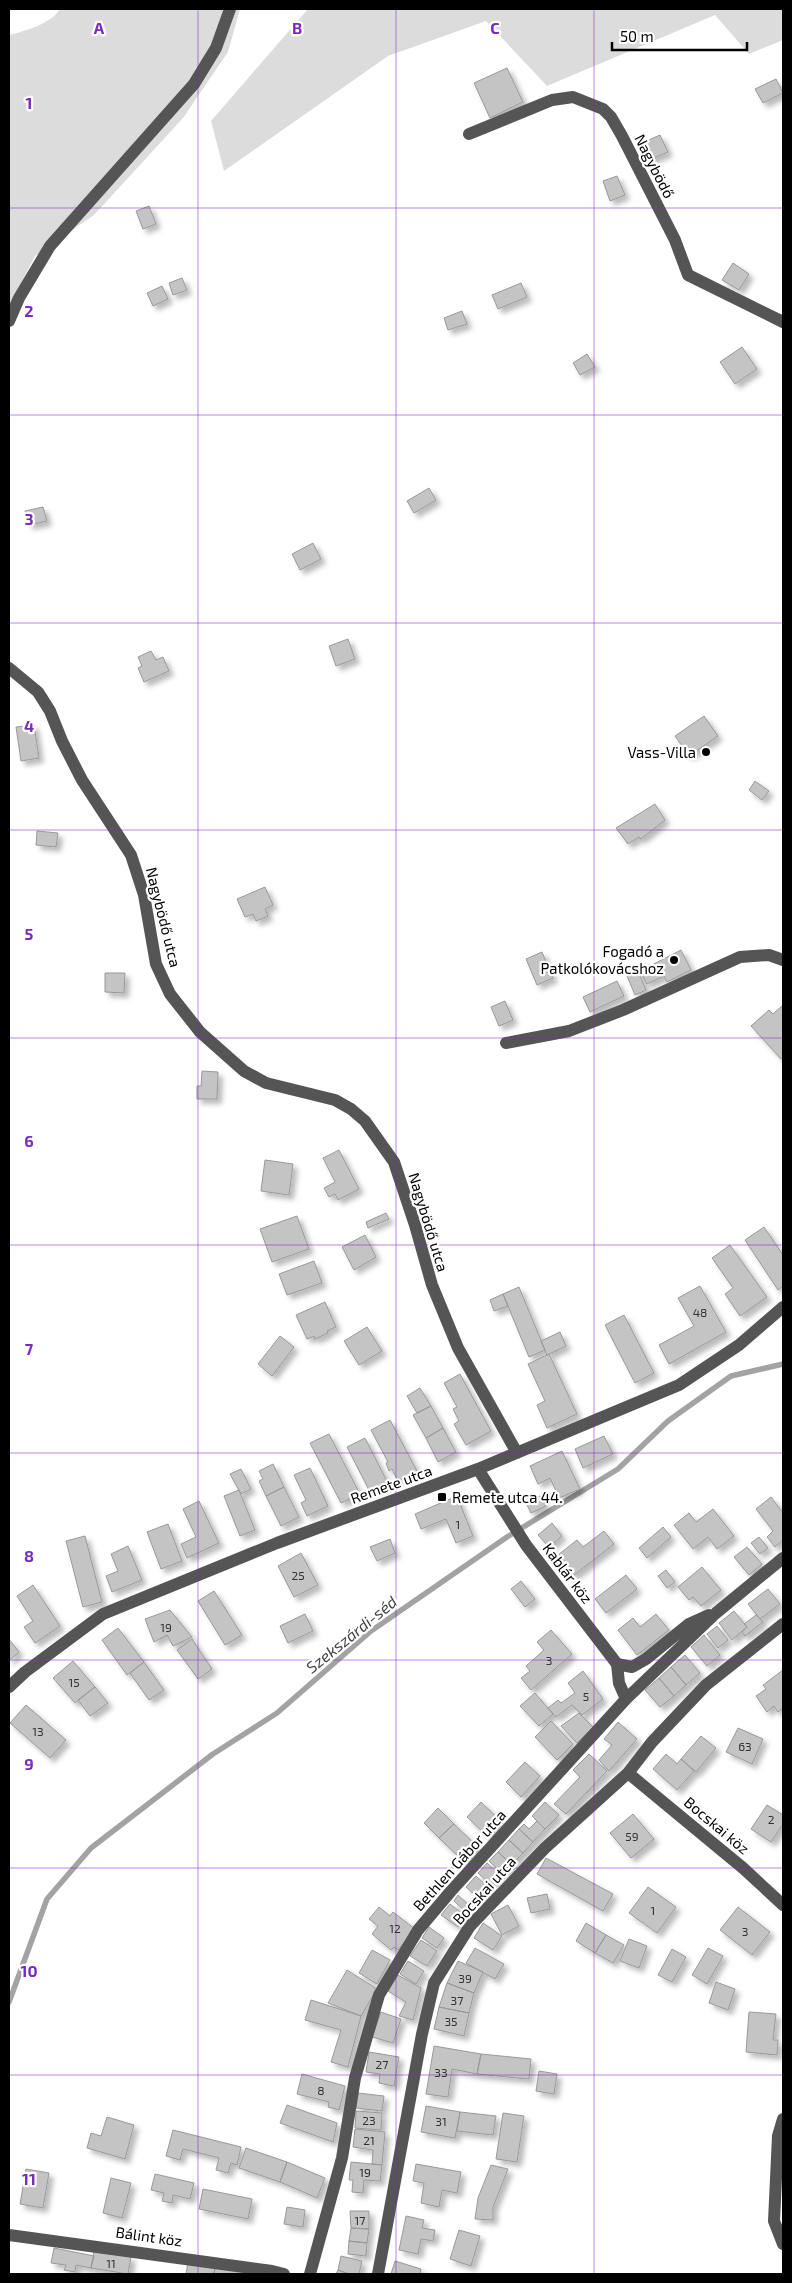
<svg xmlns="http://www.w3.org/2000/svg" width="792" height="2283" font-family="'Exo 2',sans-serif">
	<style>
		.green { fill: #dcdcdc }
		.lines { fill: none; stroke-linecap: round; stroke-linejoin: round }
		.stream { stroke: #a3a3a3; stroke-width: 5.5 }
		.building { fill: #c4c4c4; stroke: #999; filter: url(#shadow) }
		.minor { stroke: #555; stroke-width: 12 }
		.grid { fill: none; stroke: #7b2cbf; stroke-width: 1; stroke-opacity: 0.55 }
		.poi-dot { fill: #000; stroke: #fff; stroke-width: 2 }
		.labels { text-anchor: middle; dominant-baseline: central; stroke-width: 4.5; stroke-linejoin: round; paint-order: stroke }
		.number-label { font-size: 12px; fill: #313131 }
		.street-label { font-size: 15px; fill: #000; stroke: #fff }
		.poi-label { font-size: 15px; fill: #000; stroke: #fff; text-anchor: end }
		.water-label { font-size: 16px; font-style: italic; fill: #444; stroke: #fff }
		.grid-label { font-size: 16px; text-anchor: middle; font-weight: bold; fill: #7b2cbf; stroke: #fff; stroke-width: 4.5; stroke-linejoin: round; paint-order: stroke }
	</style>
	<defs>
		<filter id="shadow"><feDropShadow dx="4.5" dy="4.5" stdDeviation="2.5" flood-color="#0004"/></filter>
	</defs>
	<rect width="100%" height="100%" fill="#fff"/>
	<path class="green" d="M60,9h180l-12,43 -45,66 -89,97 -59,41 -26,50v-271c16,-4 42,-11 51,-26z
		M308,9h475v31l-34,14 -34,-39 -168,71 -61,-65 -98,35 -164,115 -13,-50z"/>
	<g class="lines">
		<path class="stream" d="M9,2002l38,-103 44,-51 122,-94 64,-41 94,-82 136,-94 111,-68 50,-48 63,-45 52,-12"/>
	</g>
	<path class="building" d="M507,68l16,34 -33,16 -16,-35z
		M776,79l7,14 -20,10 -8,-14z
		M660,135l8,17 -21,9 -7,-17z
		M617,176l8,19 -15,6 -7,-20z
		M149,206l7,18 -13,5 -7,-18z
		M733,263l16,11 -10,16 -17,-10z
		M182,278l5,12 -14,5 -4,-12z
		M521,283l6,14 -29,12 -6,-14z
		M162,286l6,13 -15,7 -6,-13z
		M462,311l5,13 -19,6 -4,-12z
		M742,347l15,22 -22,15 -15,-22z
		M587,354l8,13 -15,8 -7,-12z
		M429,488l7,12 -22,13 -7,-12z
		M43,507l4,14 -18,4 -4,-14z
		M313,543l8,16 -21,11 -8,-16z
		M348,639l7,20 -19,7 -7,-20z
		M151,651l5,9 7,-3 6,14 -25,11 -6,-14 4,-2 -4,-9z
		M704,716l14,20 -29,20 -14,-20z
		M34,725l5,33 -18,3 -5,-34z
		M755,781l14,10 -7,9 -13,-10z
		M655,804l10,16 -24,19 -2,-2 -11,7 -12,-16z
		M37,831l21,2 -2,14 -20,-2z
		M265,887l8,18 -8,4 3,7 -12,5 -3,-7 -8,3 -8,-18z
		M681,950l10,20 -24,12 -3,-6 -17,8 -7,-13z
		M542,952l11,26 -16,7 -11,-26z
		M636,966l10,24 -11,5 -10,-24z
		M105,973h20l-1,20 -19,-1z
		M617,981l7,15 -34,16 -7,-15z
		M505,1001l8,19 -14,6 -8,-19z
		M783,1005v53l-2,1 -30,-33 18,-16 4,4z
		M202,1071l16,1 -1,27h-20v-13h4z
		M339,1150l20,39 -21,11 -3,-6 -6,3 -5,-9 11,-6 -12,-24z
		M265,1160l28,4 -4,31 -28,-4z
		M386,1213l3,6 -21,9 -2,-6z
		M297,1216l12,33 -37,13 -12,-33z
		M764,1227l19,28v31l-5,4 -33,-50z
		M365,1235l11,22 -22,13 -12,-23z
		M730,1245l37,52 -27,19 -15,-22 8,-6 -21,-30z
		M314,1261l8,22 -35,12 -8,-21z
		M700,1286l26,46 -57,32 -10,-19 35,-19 -16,-28z
		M519,1287l26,63 -16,7 -26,-63z
		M503,1294l5,12 -14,5 -4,-11z
		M325,1302l11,25 -9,4 1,2 -13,6 -1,-3 -7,3 -11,-24z
		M624,1315l30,58 -19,10 -30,-58z
		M367,1327l15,24 -23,14 -15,-24z
		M560,1332l6,14 -19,9 -6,-14z
		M280,1336l14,11 -22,29 -14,-12z
		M549,1354l28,60 -30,14 -10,-23 8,-4 -17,-37z
		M460,1374l31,57 -25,14 -12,-21 5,-3 -6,-12 4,-2 -13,-24z
		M420,1388l11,18 -14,7 -10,-17z
		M431,1406l12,22 -17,10 -13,-23z
		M390,1420l27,51 -19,10 -6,-12 -3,2 -3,-8 2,-1 -17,-32z
		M443,1428l13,24 -18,10 -12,-24z
		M329,1434l31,60 -19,9 -31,-60z
		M604,1436l9,18 -30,14 -8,-19z
		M365,1438l23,45 -18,9 -23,-45z
		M562,1451l18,38 -21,9 -9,-20 -12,6 -8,-18z
		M273,1464l11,23 -18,9 -7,-15 4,-2 -4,-8z
		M310,1468l18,38 -21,10 -6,-13 5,-3 -12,-25z
		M241,1469l10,20 -10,5 -11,-20z
		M284,1487l15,30 -18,9 -15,-30z
		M239,1490l16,40 -15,6 -16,-40z
		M457,1496l16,40 -17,7 -10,-24 -25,10 -6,-15z
		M540,1496l6,10 -15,7 -5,-10z
		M771,1497l12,16v27l-8,7 -8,-10 6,-6 -17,-22z
		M199,1501l20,42 -32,15 -6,-14 15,-7 -13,-28z
		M713,1509l21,27 -17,13 -9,-12 -15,12 -19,-24 15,-12 7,9z
		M552,1523l10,13 -13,11 -11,-12z
		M168,1524l14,37 -21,8 -14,-37z
		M663,1527l8,10 -24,21 -8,-10z
		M604,1531l10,13 -41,32 -15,-21 19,-15 6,7z
		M85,1536l17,66 -19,5 -17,-66z
		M759,1537l9,11 -8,6 -9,-11z
		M390,1539l5,14 -18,8 -7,-14z
		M128,1546l14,34 -30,12 -6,-16 12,-5 -7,-17z
		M747,1547l15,17 -13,11 -15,-18z
		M301,1553l17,32 -24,12 -16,-31z
		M702,1567l19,23 -20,16 -8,-9 -4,3 -11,-13z
		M666,1570l9,12 -8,6 -9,-12z
		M626,1575l11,14 -31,24 -11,-14z
		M521,1581l14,18 -10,8 -14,-18z
		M33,1585l27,41 -25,17 -11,-16 9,-6 -16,-25z
		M768,1589l12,15 -20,15 -12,-15z
		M214,1591l28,44 -17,10 -27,-44z
		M170,1610l22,27 -19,9 -6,-11 -13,7 -9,-23z
		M734,1611l13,16 -15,13 -13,-17z
		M305,1614l8,17 -25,12 -8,-17z
		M656,1614l13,16 -32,25 -19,-25 15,-12 7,9z
		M756,1615l7,7 -18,14 -3,-4 5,-5 -3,-3z
		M717,1626l11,14 -10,8 -11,-14z
		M118,1628l26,34 -17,13 -25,-35z
		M551,1630l21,24 -41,36 -10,-12 9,-7 -4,-5 18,-16 -7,-8z
		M704,1635l16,20 -13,11 -16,-19z
		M9,1639l10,13 -10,9z
		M192,1639l20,30 -14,10 -21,-29z
		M685,1655l15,18 -14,12 -15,-18z
		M73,1661l22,26 -20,16 -22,-25z
		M144,1662l20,28 -15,10 -19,-27z
		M671,1667l15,18 -12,11 -15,-18z
		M783,1670v38l-5,4 -4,-6 -7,6 -11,-16 10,-7 -3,-4z
		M583,1671l20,28 -21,16 -10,-10 -16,12 -8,-9 10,-8 3,3 14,-10 -7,-10z
		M659,1678l15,18 -14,11 -15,-17z
		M95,1687l13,16 -18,13 -12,-16z
		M535,1693l18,21 -14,12 -19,-20z
		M26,1705l40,35 -16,18 -40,-35z
		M579,1713l14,14 -16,16 -16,-17z
		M551,1721l22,23 -16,16 -22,-23z
		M618,1722l19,17 -28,32 -10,-11 13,-15 -8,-6z
		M738,1728l25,11 -11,25 -26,-12z
		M701,1736l15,12 -20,24 -15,-13z
		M589,1754l18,17 -41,43 -12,-10 26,-27 -7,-7z
		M666,1754l11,10 4,-5 13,12 -17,19 -24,-21z
		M525,1762l15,14 -19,21 -15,-15z
		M481,1802l20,19 -14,15 -20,-19z
		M545,1802l14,13 -14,14 -13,-13z
		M767,1805l16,10v9l-12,18 -20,-13z
		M438,1808l16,16 -15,14 -15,-15z
		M633,1814l21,25 -23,19 -21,-25z
		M537,1821l8,8 -12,13 -14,-13 5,-5 5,5z
		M454,1824l26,25 -15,14 -26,-25z
		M519,1829l14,13 -10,11 -14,-13z
		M509,1840l14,13 -11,12 -14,-13z
		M498,1852l14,13 -9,9 -14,-13z
		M546,1858l67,36 -10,17 -66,-37z
		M487,1863l13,12 -9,10 -13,-12z
		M476,1876l13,12 -10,11 -13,-12z
		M648,1887l28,20 -19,26 -28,-20z
		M547,1894l3,15 -19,4 -4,-15z
		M458,1895l12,11 -5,5 -11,-10z
		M450,1904l16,12 -8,11 -17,-12z
		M508,1905l11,21 -17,9 -11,-21z
		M379,1907l11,9 3,-4 22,17 -17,21 -4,-3 -3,3 -19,-16 6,-8 -9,-7z
		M738,1907l32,25 -18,23 -32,-25z
		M483,1923l19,13 -9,14 -19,-12z
		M586,1923l20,12 -11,18 -19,-12z
		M429,1927l15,11 -7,10 -15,-10z
		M606,1935l18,10 -11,18 -18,-10z
		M629,1939l18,7 -8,22 -19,-7z
		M421,1940l16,11 -10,15 -17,-10z
		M475,1948l29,16 -9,15 -29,-16z
		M708,1948l15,8 -16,28 -15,-9z
		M672,1949l14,8 -14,25 -14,-7z
		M372,1950l18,10 -13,24 -18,-11z
		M408,1961l16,10 -8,13 -16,-10z
		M458,1961l25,11 -9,21 -27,-10z
		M347,1970l30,19 -16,27 -33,-13z
		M398,1975l23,13 -8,32 -14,-4 7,-14 -18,-11z
		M716,1982l19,7 -7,21 -19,-7z
		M447,1983l27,10 -5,20 -30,-6z
		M311,2000l50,16 -13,51 -17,-5 10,-32 -36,-10z
		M439,2007l30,6 -5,23 -30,-7z
		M381,2012l20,7 -8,24 -21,-6z
		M749,2012l27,2 -3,26h5l-1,15 -31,-3z
		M434,2046l47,8 -4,20 -25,-5 -4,28 -22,-3z
		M369,2052l30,5 -5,29 -15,-3 1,-9 -14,-2z
		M481,2054l50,5 -2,20 -52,-5z
		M539,2071l18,3 -3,20 -18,-3z
		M302,2074l43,12 -6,24 -11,-3 1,-5 -32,-8z
		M358,2093l26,3 -2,15 -26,-3z
		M287,2105l50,18 -4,19 -53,-19z
		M426,2106l34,6 -5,26 -34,-6z
		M356,2111l26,2 -1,17 -26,-2z
		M460,2112l36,4 -3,19 -36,-4z
		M503,2113l21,3 -7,46 -21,-3z
		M107,2117l27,8 -9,34 -38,-11 4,-15 10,3z
		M355,2129l30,3 -3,33 -10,-1 1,-14 -20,-3z
		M173,2130l68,17 -4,18 -6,-2 -3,10 -12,-3 3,-12 -36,-9 -3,11 -14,-4z
		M246,2148l41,14 -7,20 -41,-14z
		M287,2162l38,16 -8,20 -37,-16z
		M351,2162l31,3 -2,16 -16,-1 -1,13 -11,-1 1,-12h-4z
		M416,2164l45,8 -4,21 -15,-3 -3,17 -18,-4 3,-20 -11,-2z
		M491,2165l17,4 -15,38v13l-18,-1 3,-21z
		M26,2169l23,4 -6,35 -23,-4z
		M155,2174l39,9 -4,16 -17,-4 -1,8 -10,-2 2,-8 -13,-3z
		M111,2178l20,5 -9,35 -19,-5z
		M203,2189l49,10 -4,20 -49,-10z
		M287,2207l18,3 -2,17 -19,-3z
		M350,2211h19v18l-18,-1z
		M406,2216l18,4 -2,8 13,2 -2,11 -12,-2 -3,15 -19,-4z
		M351,2228l18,1 -2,14 -18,-2z
		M459,2230l21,6 -9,30 -21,-7z
		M349,2241l18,2 -1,13 -18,-2z
		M54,2248l40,8 -3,12 -15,-3 -1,7 -11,-2 2,-5 -15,-2z
		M94,2251l37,6 -3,17 -37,-6z
		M341,2256l21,5 -3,13h-10l-11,-4z
		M395,2261l26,8 -1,5h-29z
		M188,2262l27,5 -1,7h-28z
		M215,2267l48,7h-49z
		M338,2270l11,4h-13z"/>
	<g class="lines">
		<path class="minor" d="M469,134l83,-34 21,-3 30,12 8,8 11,19 53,104 13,35 95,47
			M9,321l10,-23 31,-52 144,-162 22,-36 14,-39
			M9,668l29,24 12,19 12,30 20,39 49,75 13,40 12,69 14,30 30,38 44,39 22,12 69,17 16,9 14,12 29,41 21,63 17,60 26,63 59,105
			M506,1043l63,-12 54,-21 117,-53 29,-2 14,5
			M478,1469l48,76 91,119 2,19 7,16
			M617,1664l15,3 14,-8 43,-35 20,-9
			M9,1687l16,-15 78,-58 174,-71 201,-74 201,-84 60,-40 44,-38
			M628,1773l115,95 40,37
			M783,2119l-5,17 -4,85 9,23
			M9,2235l263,36 12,3
			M310,2274l32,-116 13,-80 24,-83 39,-65 33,-39 175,-192 90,-86 67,-55
			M378,2274l44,-240 12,-51 36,-57 75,-78 83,-75 24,-31 54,-57 77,-61"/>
	</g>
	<path class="grid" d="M198,9v2265M396,9v2265M594,9v2265M9,208h774M9,415h774M9,623h774M9,830h774M9,1038h774M9,1245h774M9,1453h774M9,1660h774M9,1868h774M9,2075h774"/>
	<g class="poi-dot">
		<circle cx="706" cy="752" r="5"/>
		<circle cx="674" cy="960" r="5"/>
		<rect x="437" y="1492" width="10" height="10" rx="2.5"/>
	</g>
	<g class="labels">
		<g class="number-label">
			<text x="700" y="1312">48</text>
			<text x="458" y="1524">1</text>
			<text x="298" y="1575">25</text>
			<text x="166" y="1627">19</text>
			<text x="549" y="1660">3</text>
			<text x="74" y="1682">15</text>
			<text x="586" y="1696">5</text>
			<text x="38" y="1731">13</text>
			<text x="745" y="1746">63</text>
			<text x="771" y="1819">2</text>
			<text x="632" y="1836">59</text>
			<text x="653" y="1910">1</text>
			<text x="395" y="1928">12</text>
			<text x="745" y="1931">3</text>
			<text x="465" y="1978">39</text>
			<text x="457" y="2000">37</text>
			<text x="451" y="2021">35</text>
			<text x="382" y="2064">27</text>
			<text x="441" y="2072">33</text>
			<text x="321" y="2090">8</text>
			<text x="369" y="2120">23</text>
			<text x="441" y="2121">31</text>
			<text x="369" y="2140">21</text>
			<text x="365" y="2172">19</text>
			<text x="360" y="2220">17</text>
			<text x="111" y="2263">11</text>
		</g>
		<g class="street-label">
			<text transform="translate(655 166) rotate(63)">Nagybödő</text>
			<text transform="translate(164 917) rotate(76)">Nagybödő utca</text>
			<text transform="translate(429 1222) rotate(73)">Nagybödő utca</text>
			<text transform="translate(391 1484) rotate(-20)">Remete utca</text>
			<text transform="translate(568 1573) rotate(53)">Kablár köz</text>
			<text transform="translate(717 1825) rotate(40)">Bocskai köz</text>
			<text transform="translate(459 1860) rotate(-48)">Bethlen Gábor utca</text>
			<text transform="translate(484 1890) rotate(-48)">Bocskai utca</text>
			<text transform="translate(149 2236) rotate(8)">Bálint köz</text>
		</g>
		<g class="poi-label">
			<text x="696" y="752">Vass-Villa</text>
			<text x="664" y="951">Fogadó a<tspan x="664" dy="17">Patkolókovácshoz</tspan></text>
			<text x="452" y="1497" text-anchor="start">Remete utca 44.</text>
		</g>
		<g class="water-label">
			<text transform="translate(351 1634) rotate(-39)">Szekszárdi-séd</text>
		</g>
	</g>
	<g class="grid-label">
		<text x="99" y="34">A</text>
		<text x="297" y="34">B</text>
		<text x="495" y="34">C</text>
		<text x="29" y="109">1</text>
		<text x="29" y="317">2</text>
		<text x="29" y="525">3</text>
		<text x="29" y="732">4</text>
		<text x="29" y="940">5</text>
		<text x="29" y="1147">6</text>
		<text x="29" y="1355">7</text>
		<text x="29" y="1562">8</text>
		<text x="29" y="1770">9</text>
		<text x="29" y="1977">10</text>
		<text x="29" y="2185">11</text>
	</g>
	<rect width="792" height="2283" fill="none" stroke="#000000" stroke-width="20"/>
	<path d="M612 42v8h135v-8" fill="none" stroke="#000000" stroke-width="2.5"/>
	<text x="620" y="42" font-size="15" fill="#000000" stroke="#ffffff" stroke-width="4" paint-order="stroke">50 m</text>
</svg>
